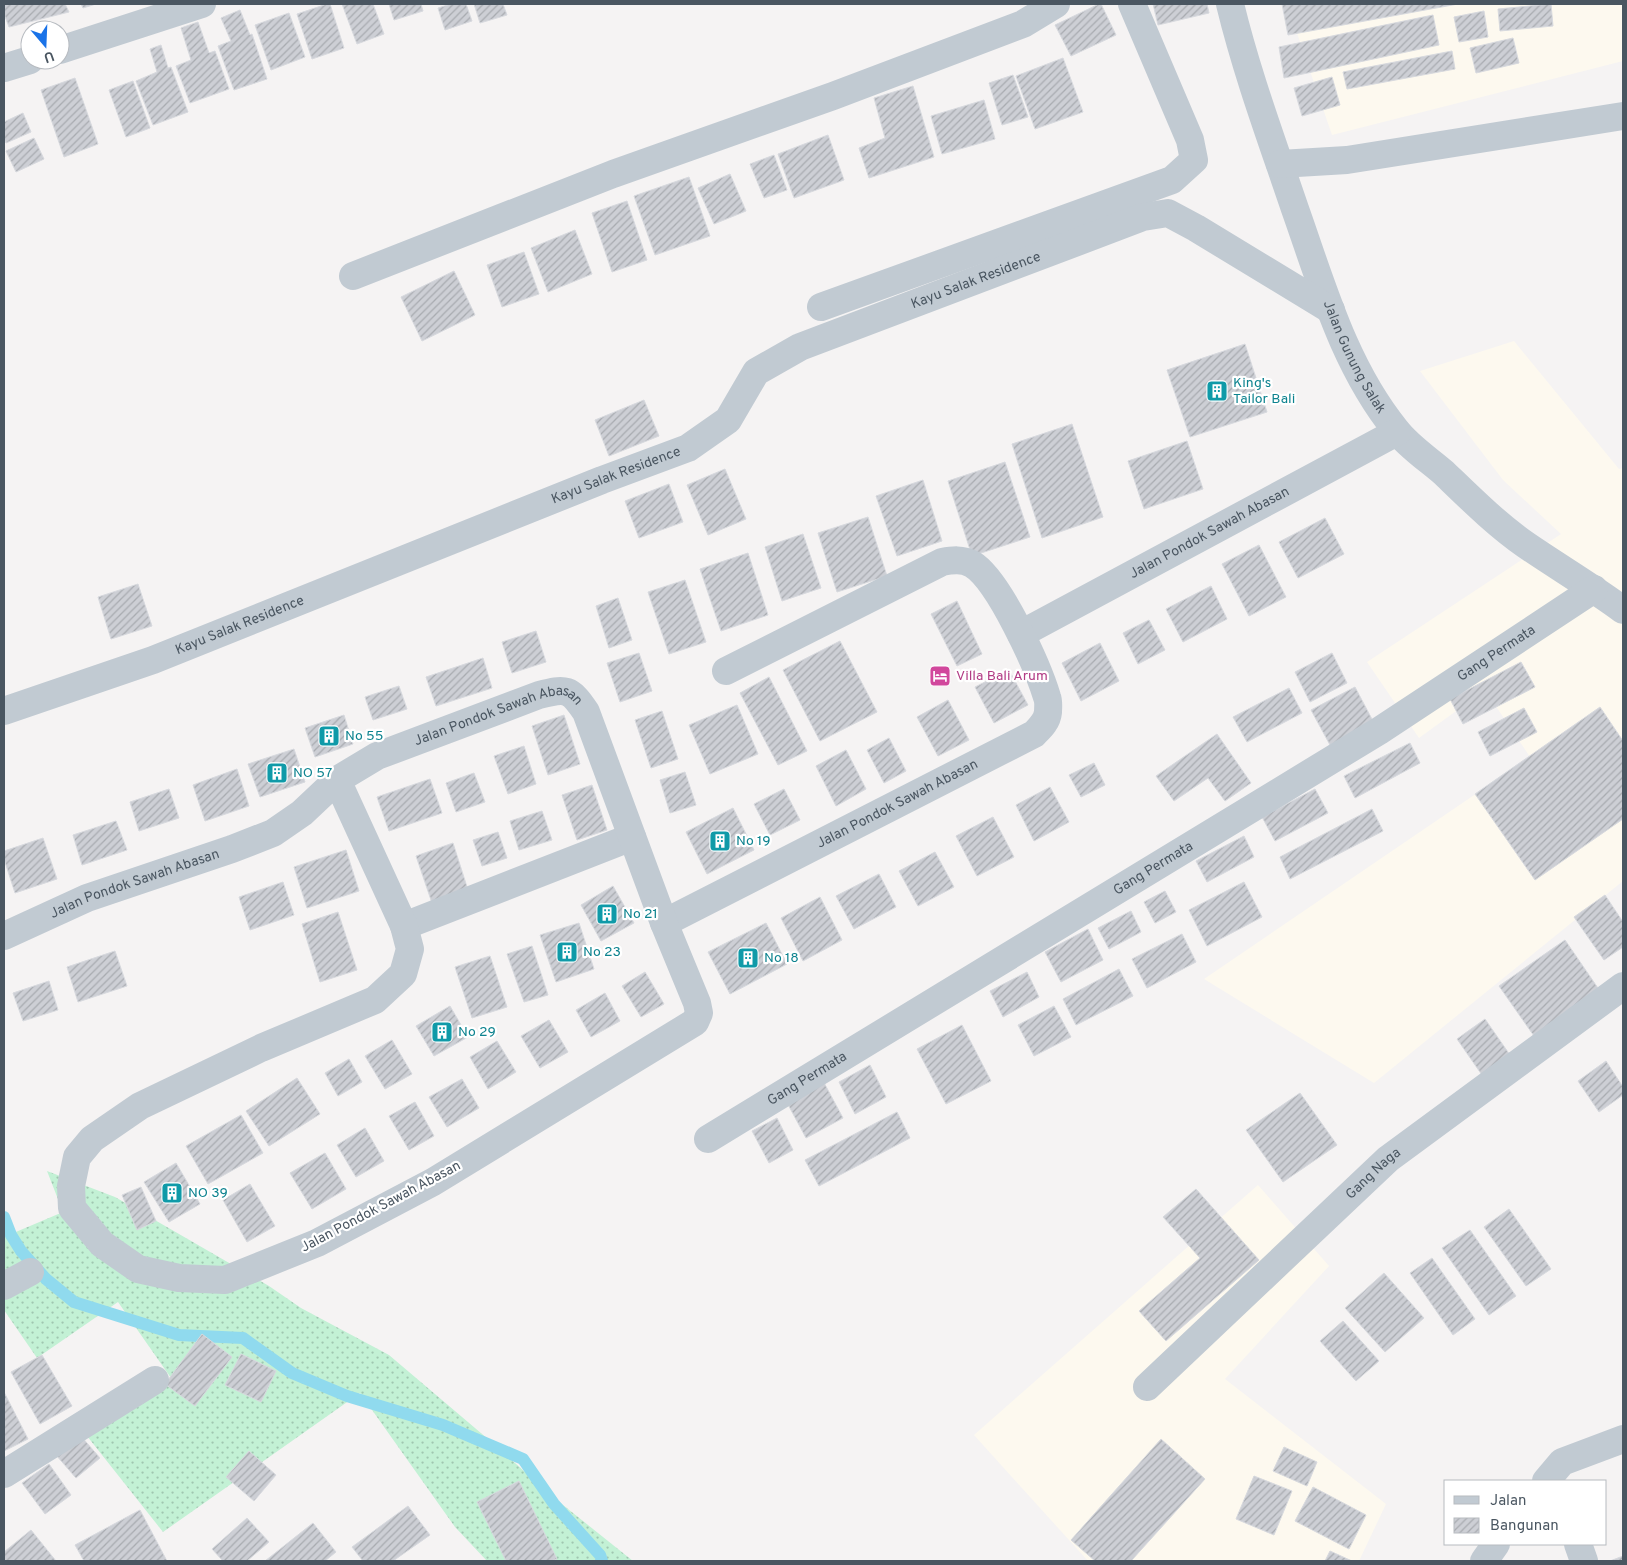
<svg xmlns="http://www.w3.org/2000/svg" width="1627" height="1565" font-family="Overpass,sans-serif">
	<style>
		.commercial { fill: #fdf9ef }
		.grass { fill: url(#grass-dots) }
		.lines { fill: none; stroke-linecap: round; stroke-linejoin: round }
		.stream { stroke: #90daee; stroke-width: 12 }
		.building { fill: url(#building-hatch); stroke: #d7d9de }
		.minor { stroke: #c1cad2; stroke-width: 28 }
		.labels { text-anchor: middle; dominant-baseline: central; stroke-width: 4.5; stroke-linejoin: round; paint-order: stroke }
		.street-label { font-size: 14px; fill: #4a5661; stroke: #fff }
		.culture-label { font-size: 14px; fill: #0d838f; stroke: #fff; text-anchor: start }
		.hotel-label { font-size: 14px; fill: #b23c85; stroke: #fff; text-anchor: start }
	</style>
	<defs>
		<pattern id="grass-dots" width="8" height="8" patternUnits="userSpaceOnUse" patternTransform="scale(1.25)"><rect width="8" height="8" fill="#c3f1d5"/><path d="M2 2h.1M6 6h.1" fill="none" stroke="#a0c6b0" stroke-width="1.8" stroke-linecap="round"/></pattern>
		<pattern id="building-hatch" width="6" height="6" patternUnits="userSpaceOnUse" patternTransform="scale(1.25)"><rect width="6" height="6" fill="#cdcfd5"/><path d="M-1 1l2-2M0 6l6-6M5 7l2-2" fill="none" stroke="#a8abb0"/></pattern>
	</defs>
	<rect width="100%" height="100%" fill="#f5f3f3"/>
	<path class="commercial" d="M1287,4h336v57l-291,74z
		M1514,341l105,128 4,-1v413l-249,202 -170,-104 326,-222 -45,-67 -66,48 -52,-76 194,-128 -58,-54 -83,-109z
		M1258,1185l71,81 -104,113 161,125 -27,57h-271l-114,-126z"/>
	<path class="grass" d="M47,1171l68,26 154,89 32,22 88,47 106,90 58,52 80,64h-146l-32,-34 -95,-134 -197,139 -76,-96 84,-58 -53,-76 -81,56 -33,-48v-73l59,-25z"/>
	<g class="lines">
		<path class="stream" d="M4,1217l7,18 10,16 25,28 28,23 105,33 64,3 49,35 55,23 96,29 80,34 31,45 46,51 2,6"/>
	</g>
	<path class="building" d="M4,4h61l4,8 -60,15 -5,-13z
		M81,4h15l-13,4z
		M327,4h3l14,44 -32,11 -15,-45z
		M342,4h31l11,30 -27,10z
		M389,4h32l2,7 -29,9z
		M451,4h15l6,17 -27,9 -7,-22z
		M474,4h29l4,11 -27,8z
		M1099,4h2l15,31 -45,21 -16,-31z
		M1153,4h54l2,9 -51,12z
		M1282,4h176l-170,31z
		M1551,4l2,22 -53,5 -2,-22z
		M240,10l10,25 2,-1 15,45 -33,11 -16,-44 13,-5 -10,-23z
		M1484,11l4,26 -29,5 -5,-25z
		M289,13l16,44 -34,13 -16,-45z
		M1433,15l6,30 -155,33 -5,-31z
		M198,22l11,31 6,-2 14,38 -39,14 -14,-37 15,-6 -10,-32z
		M1513,38l6,25 -43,10 -6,-25z
		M161,45l7,23 3,-1 17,45 -35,13 -17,-44 21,-9 -7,-23z
		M1452,51l3,18 -108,20 -4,-17z
		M1063,58l20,54 -48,17 -19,-53z
		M1013,75l15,42 -26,8 -13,-42z
		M1332,77l8,28 -38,11 -8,-28z
		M75,78l23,66 -34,13 -23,-67z
		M133,81l17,47 -24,9 -17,-47z
		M913,86l21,71 -65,21 -10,-30 26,-10 -11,-40z
		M984,100l11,39 -53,15 -11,-38z
		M23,113l8,19 -25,11 -2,-5v-16z
		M828,135l16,45 -50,18 -16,-44z
		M34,138l10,21 -28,13 -10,-21z
		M774,155l13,35 -23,8 -14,-34z
		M730,174l16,37 -32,13 -16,-36z
		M689,177l21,59 -55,19 -21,-59z
		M627,201l20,59 -35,12 -20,-59z
		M575,230l17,44 -44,18 -17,-44z
		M524,252l15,42 -37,13 -15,-42z
		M454,271l21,44 -53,26 -21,-44z
		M1245,344l22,68 -77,25 -23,-67z
		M644,400l15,36 -50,20 -14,-36z
		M1072,424l31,93 -61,21 -30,-94z
		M1187,441l16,48 -59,20 -16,-48z
		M1005,462l25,75 -58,19 -24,-75z
		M725,469l21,50 -38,16 -21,-50z
		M923,480l19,61 -45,15 -21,-60z
		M669,484l14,38 -44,16 -14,-37z
		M868,517l19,59 -50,16 -19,-59z
		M1325,518l19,36 -46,24 -19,-36z
		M803,534l18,54 -39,13 -17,-54z
		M1259,545l27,52 -37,19 -27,-52z
		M748,553l20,62 -47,16 -21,-62z
		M685,580l21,62 -37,12 -21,-62z
		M138,584l14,42 -41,13 -13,-42z
		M1211,586l16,33 -44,23 -17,-33z
		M618,598l14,42 -23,8 -13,-42z
		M957,601l25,53 -25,12 -26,-52z
		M1149,620l16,30 -27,14 -15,-31z
		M536,631l10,31 -34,11 -10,-31z
		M840,641l37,71 -57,29 -37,-71z
		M1100,643l19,38 -38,20 -19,-38z
		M639,653l13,38 -32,11 -13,-39z
		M1332,653l15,30 -37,19 -15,-30z
		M483,658l9,30 -56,18 -10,-29z
		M1521,662l14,25 -72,37 -13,-25z
		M1009,670l19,35 -34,18 -19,-36z
		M769,677l38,74 -29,14 -38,-72z
		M399,686l8,23 -34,11 -8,-23z
		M1355,687l19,36 -44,22 -19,-35z
		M1289,688l13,25 -55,29 -14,-25z
		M948,700l21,40 -31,16 -21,-39z
		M737,705l21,49 -48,20 -21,-49z
		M1600,707l23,34v78l-88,61 -60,-86z
		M1524,708l13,24 -47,24 -12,-24z
		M662,711l16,48 -27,9 -16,-48z
		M344,715l9,29 -38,13 -10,-29z
		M564,715l16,49 -32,11 -16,-49z
		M1217,734l34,49 -26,18 -17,-23 -34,23 -18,-25z
		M889,738l17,33 -22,12 -17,-33z
		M1410,743l10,20 -65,35 -11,-22z
		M524,746l12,38 -28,10 -14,-38z
		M294,749l11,33 -45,15 -12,-33z
		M846,750l20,39 -30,17 -20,-40z
		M1094,763l11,22 -24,12 -12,-22z
		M237,769l12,37 -44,15 -12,-36z
		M685,772l11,33 -26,8 -10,-33z
		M474,773l11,29 -29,10 -10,-29z
		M430,779l12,34 -53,18 -12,-34z
		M592,785l15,45 -30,10 -15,-45z
		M1050,787l19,35 -35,19 -18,-36z
		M169,789l10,29 -40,13 -9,-29z
		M784,789l16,31 -30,15 -16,-31z
		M1315,789l13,24 -53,28 -13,-24z
		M733,808l21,42 -47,24 -21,-42z
		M1372,809l11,22 -93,48 -10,-22z
		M542,811l10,29 -33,10 -9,-29z
		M993,817l21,40 -37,19 -21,-40z
		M116,821l11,29 -45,15 -9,-30z
		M498,832l9,26 -25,8 -9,-26z
		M1244,836l10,21 -47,25 -11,-21z
		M43,838l14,41 -42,14 -11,-34v-8z
		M453,843l15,47 -36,13 -16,-47z
		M346,850l13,41 -52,17 -13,-41z
		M935,852l19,35 -36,19 -19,-35z
		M879,874l17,33 -42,22 -18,-33z
		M283,882l11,33 -44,15 -11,-33z
		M1244,882l18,35 -55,29 -18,-36z
		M613,886l21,37 -33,18 -20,-36z
		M1165,891l11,21 -21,11 -11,-21z
		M1605,895l18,27v25l-19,13 -30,-43z
		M820,897l22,43 -39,21 -22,-43z
		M1131,911l10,21 -32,17 -11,-21z
		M338,912l19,58 -37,12 -18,-58z
		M579,923l15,46 -38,13 -16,-47z
		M766,923l21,41 -57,30 -22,-42z
		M1088,929l15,31 -42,22 -16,-30z
		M1182,934l14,28 -49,26 -15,-29z
		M1565,940l35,51 -66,45 -35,-50z
		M532,946l16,49 -24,7 -17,-48z
		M115,951l12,35 -49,16 -11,-35z
		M490,956l17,51 -35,11 -17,-51z
		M1119,969l14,27 -57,29 -13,-26z
		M645,972l19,32 -23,13 -19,-31z
		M1027,972l12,25 -36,20 -13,-26z
		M49,981l9,29 -35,11 -10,-28z
		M605,993l15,28 -29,16 -15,-27z
		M450,1006l18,31 -34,19 -18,-30z
		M1054,1006l17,31 -37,19 -16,-31z
		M1485,1019l25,36 -28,20 -25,-36z
		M549,1020l19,32 -28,16 -19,-32z
		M962,1025l29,56 -45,23 -29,-55z
		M392,1040l20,34 -27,15 -20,-33z
		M497,1041l19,31 -28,17 -18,-32z
		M349,1059l13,23 -24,14 -13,-23z
		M1606,1061l17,26v8l-24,17 -21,-31z
		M870,1065l16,32 -31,17 -16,-32z
		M297,1078l23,36 -51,32 -23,-35z
		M462,1079l17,29 -32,19 -18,-30z
		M822,1079l21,39 -37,20 -21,-39z
		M1300,1093l37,52 -54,37 -37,-52z
		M415,1102l19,34 -25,14 -20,-34z
		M897,1112l13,26 -91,48 -14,-26z
		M241,1115l22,38 -55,31 -22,-38z
		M777,1118l16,32 -24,13 -17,-32z
		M365,1128l19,33 -28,16 -19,-32z
		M325,1153l21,36 -34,20 -22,-36z
		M176,1163l24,41 -31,18 -25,-40z
		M250,1184l25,42 -28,16 -24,-42z
		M141,1187l15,34 -19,9 -15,-35z
		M1196,1189l63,71 -93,81 -27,-30 61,-53 -37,-41z
		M1509,1209l42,60 -25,17 -42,-59z
		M1470,1230l46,66 -27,19 -47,-67z
		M1432,1258l43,61 -22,16 -43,-62z
		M1384,1273l40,45 -39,34 -40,-44z
		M1343,1321l36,40 -23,20 -36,-40z
		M202,1334l30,23 -37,49 -30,-22z
		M241,1354l35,17 -15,31 -36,-17z
		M42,1355l30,51 -32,18 -29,-52z
		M4,1392l24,47 -24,12z
		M80,1435l20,23 -24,20 -20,-23z
		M1161,1439l44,40 -74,82h-36l-24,-21z
		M1284,1447l33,15 -10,24 -34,-15z
		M249,1451l27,24 -22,26 -28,-24z
		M49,1464l22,31 -26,19 -23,-31z
		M1254,1476l38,15 -18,44 -38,-16z
		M519,1481l38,78 -6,2h-45l-29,-59z
		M1313,1487l53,28 -17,34 -54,-28z
		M408,1506l22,29 -37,26h-30l-11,-14z
		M140,1510l27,51h-83l-9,-16z
		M247,1518l22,24 -22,19h-24l-11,-12z
		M313,1523l23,29 -11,9h-60z
		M31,1530l25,31h-52v-9z
		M1330,1551l22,10h-27z
		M1623,1556v5h-13z"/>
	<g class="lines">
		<g class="minor">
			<path id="s1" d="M1230,4c17,70 42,137 65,205 27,76 49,157 101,221 13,17 32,29 48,43 26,25 52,51 82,72 32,22 66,42 97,65"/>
			<path d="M60,50l142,-46"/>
			<path d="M4,68l26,-8"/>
			<path d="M1280,164l67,-4 276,-44"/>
			<path d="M353,276l260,-102 220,-78 190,-72 33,-20"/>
			<path d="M821,307l351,-127 22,-20 -4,-20 -58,-136"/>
			<path id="s2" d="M1021,634l376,-202"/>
			<path id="s3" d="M4,711l149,-51 449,-180 86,-32 40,-28 28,-48 44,-25 343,-130 25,-4 28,15 135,82"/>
			<path id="s4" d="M664,923l370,-189c6,-6 13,-12 14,-22 0,-4 1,-10 -1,-15 -9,-30 -48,-117 -75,-133 -10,-5 -19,-4 -30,-2l-216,109"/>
			<path d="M404,926l228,-89"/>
			<path id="s5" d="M4,936l83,-38 145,-49 41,-16 29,-20 35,-33 40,-24 162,-61c27,-7 31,-7 47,17l78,211 33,80 2,10 -4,9 -262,160 -116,61 -92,37 -46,-2 -41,-9 -36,-25 -30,-36 -1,-22 6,-29 15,-18 48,-33 121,-58 114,-48 28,-26 7,-25 -6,-23 -67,-146"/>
			<path id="s6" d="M708,1139l671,-408 215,-142"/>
			<path d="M4,1286l26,-14"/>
			<path id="s7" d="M1147,1387l241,-228 235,-173"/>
			<path d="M4,1474l151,-94"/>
			<path d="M1546,1481l16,-19 61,-23"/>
			<path d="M1578,1544l6,17"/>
			<path d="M1484,1561l12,-17"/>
		</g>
	</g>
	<defs>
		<g id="building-square" transform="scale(1.125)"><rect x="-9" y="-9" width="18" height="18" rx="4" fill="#0f9aa8" stroke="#fff"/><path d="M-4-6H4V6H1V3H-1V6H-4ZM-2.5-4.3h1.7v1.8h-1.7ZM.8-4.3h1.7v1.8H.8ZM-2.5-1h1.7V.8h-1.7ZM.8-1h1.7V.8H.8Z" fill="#fff"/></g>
		<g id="hotel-square" transform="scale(1.125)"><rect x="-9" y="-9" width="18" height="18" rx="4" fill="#d1479c" stroke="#fff"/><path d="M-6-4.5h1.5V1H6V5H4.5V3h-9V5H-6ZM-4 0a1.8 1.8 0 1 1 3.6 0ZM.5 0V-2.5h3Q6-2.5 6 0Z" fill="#fff"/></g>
	</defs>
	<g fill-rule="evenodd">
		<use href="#building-square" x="1217" y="391"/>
		<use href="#hotel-square" x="940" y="676"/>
		<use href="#building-square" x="329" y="736"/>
		<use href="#building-square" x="277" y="773"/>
		<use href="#building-square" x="720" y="841"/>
		<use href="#building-square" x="607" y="914"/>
		<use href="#building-square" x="567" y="952"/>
		<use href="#building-square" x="748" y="958"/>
		<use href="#building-square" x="442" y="1032"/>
		<use href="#building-square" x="172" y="1193"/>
	</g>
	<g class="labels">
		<g class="street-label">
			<text stroke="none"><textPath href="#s3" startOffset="1076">Kayu Salak Residence</textPath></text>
			<text stroke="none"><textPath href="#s1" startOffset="375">Jalan Gunung Salak</textPath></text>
			<text stroke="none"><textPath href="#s3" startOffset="656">Kayu Salak Residence</textPath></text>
			<text stroke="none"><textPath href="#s2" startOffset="214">Jalan Pondok Sawah Abasan</textPath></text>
			<text stroke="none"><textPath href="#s3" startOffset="251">Kayu Salak Residence</textPath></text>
			<text stroke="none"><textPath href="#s6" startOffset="926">Gang Permata</textPath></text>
			<text stroke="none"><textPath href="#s5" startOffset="548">Jalan Pondok Sawah Abasan</textPath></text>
			<text stroke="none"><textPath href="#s4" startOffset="262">Jalan Pondok Sawah Abasan</textPath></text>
			<text stroke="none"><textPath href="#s6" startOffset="521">Gang Permata</textPath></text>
			<text stroke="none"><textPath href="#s5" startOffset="141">Jalan Pondok Sawah Abasan</textPath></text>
			<text stroke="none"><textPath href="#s6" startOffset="116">Gang Permata</textPath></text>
			<text stroke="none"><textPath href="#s7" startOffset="311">Gang Naga</textPath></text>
			<text transform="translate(381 1207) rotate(-28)">Jalan Pondok Sawah Abasan</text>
		</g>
		<g class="culture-label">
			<text x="1233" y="383">King's<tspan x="1233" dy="16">Tailor Bali</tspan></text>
			<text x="345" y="736">No 55</text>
			<text x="293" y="773">NO 57</text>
			<text x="736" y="841">No 19</text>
			<text x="623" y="914">No 21</text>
			<text x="583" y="952">No 23</text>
			<text x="764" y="958">No 18</text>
			<text x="458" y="1032">No 29</text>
			<text x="188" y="1193">NO 39</text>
		</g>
		<g class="hotel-label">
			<text x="956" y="676">Villa Bali Arum</text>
		</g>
	</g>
	<rect width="1627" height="1565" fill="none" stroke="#4a5661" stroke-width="10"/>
	<rect x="1444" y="1480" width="162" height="65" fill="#ffffff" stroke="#b7bbc0"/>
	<rect x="1454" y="1496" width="25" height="8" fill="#c1cad2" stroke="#b7bbc0"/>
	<text x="1490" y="1505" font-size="15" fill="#4a5661">Jalan</text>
	<rect x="1454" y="1518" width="25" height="15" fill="url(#building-hatch)" stroke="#b7bbc0"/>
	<text x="1490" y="1530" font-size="15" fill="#4a5661">Bangunan</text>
	<g transform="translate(45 45) rotate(161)"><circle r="24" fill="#ffffff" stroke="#b7bbc0"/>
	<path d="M0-4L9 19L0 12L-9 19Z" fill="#1a73e8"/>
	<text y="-8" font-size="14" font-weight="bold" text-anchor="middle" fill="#4a5661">U</text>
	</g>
</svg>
